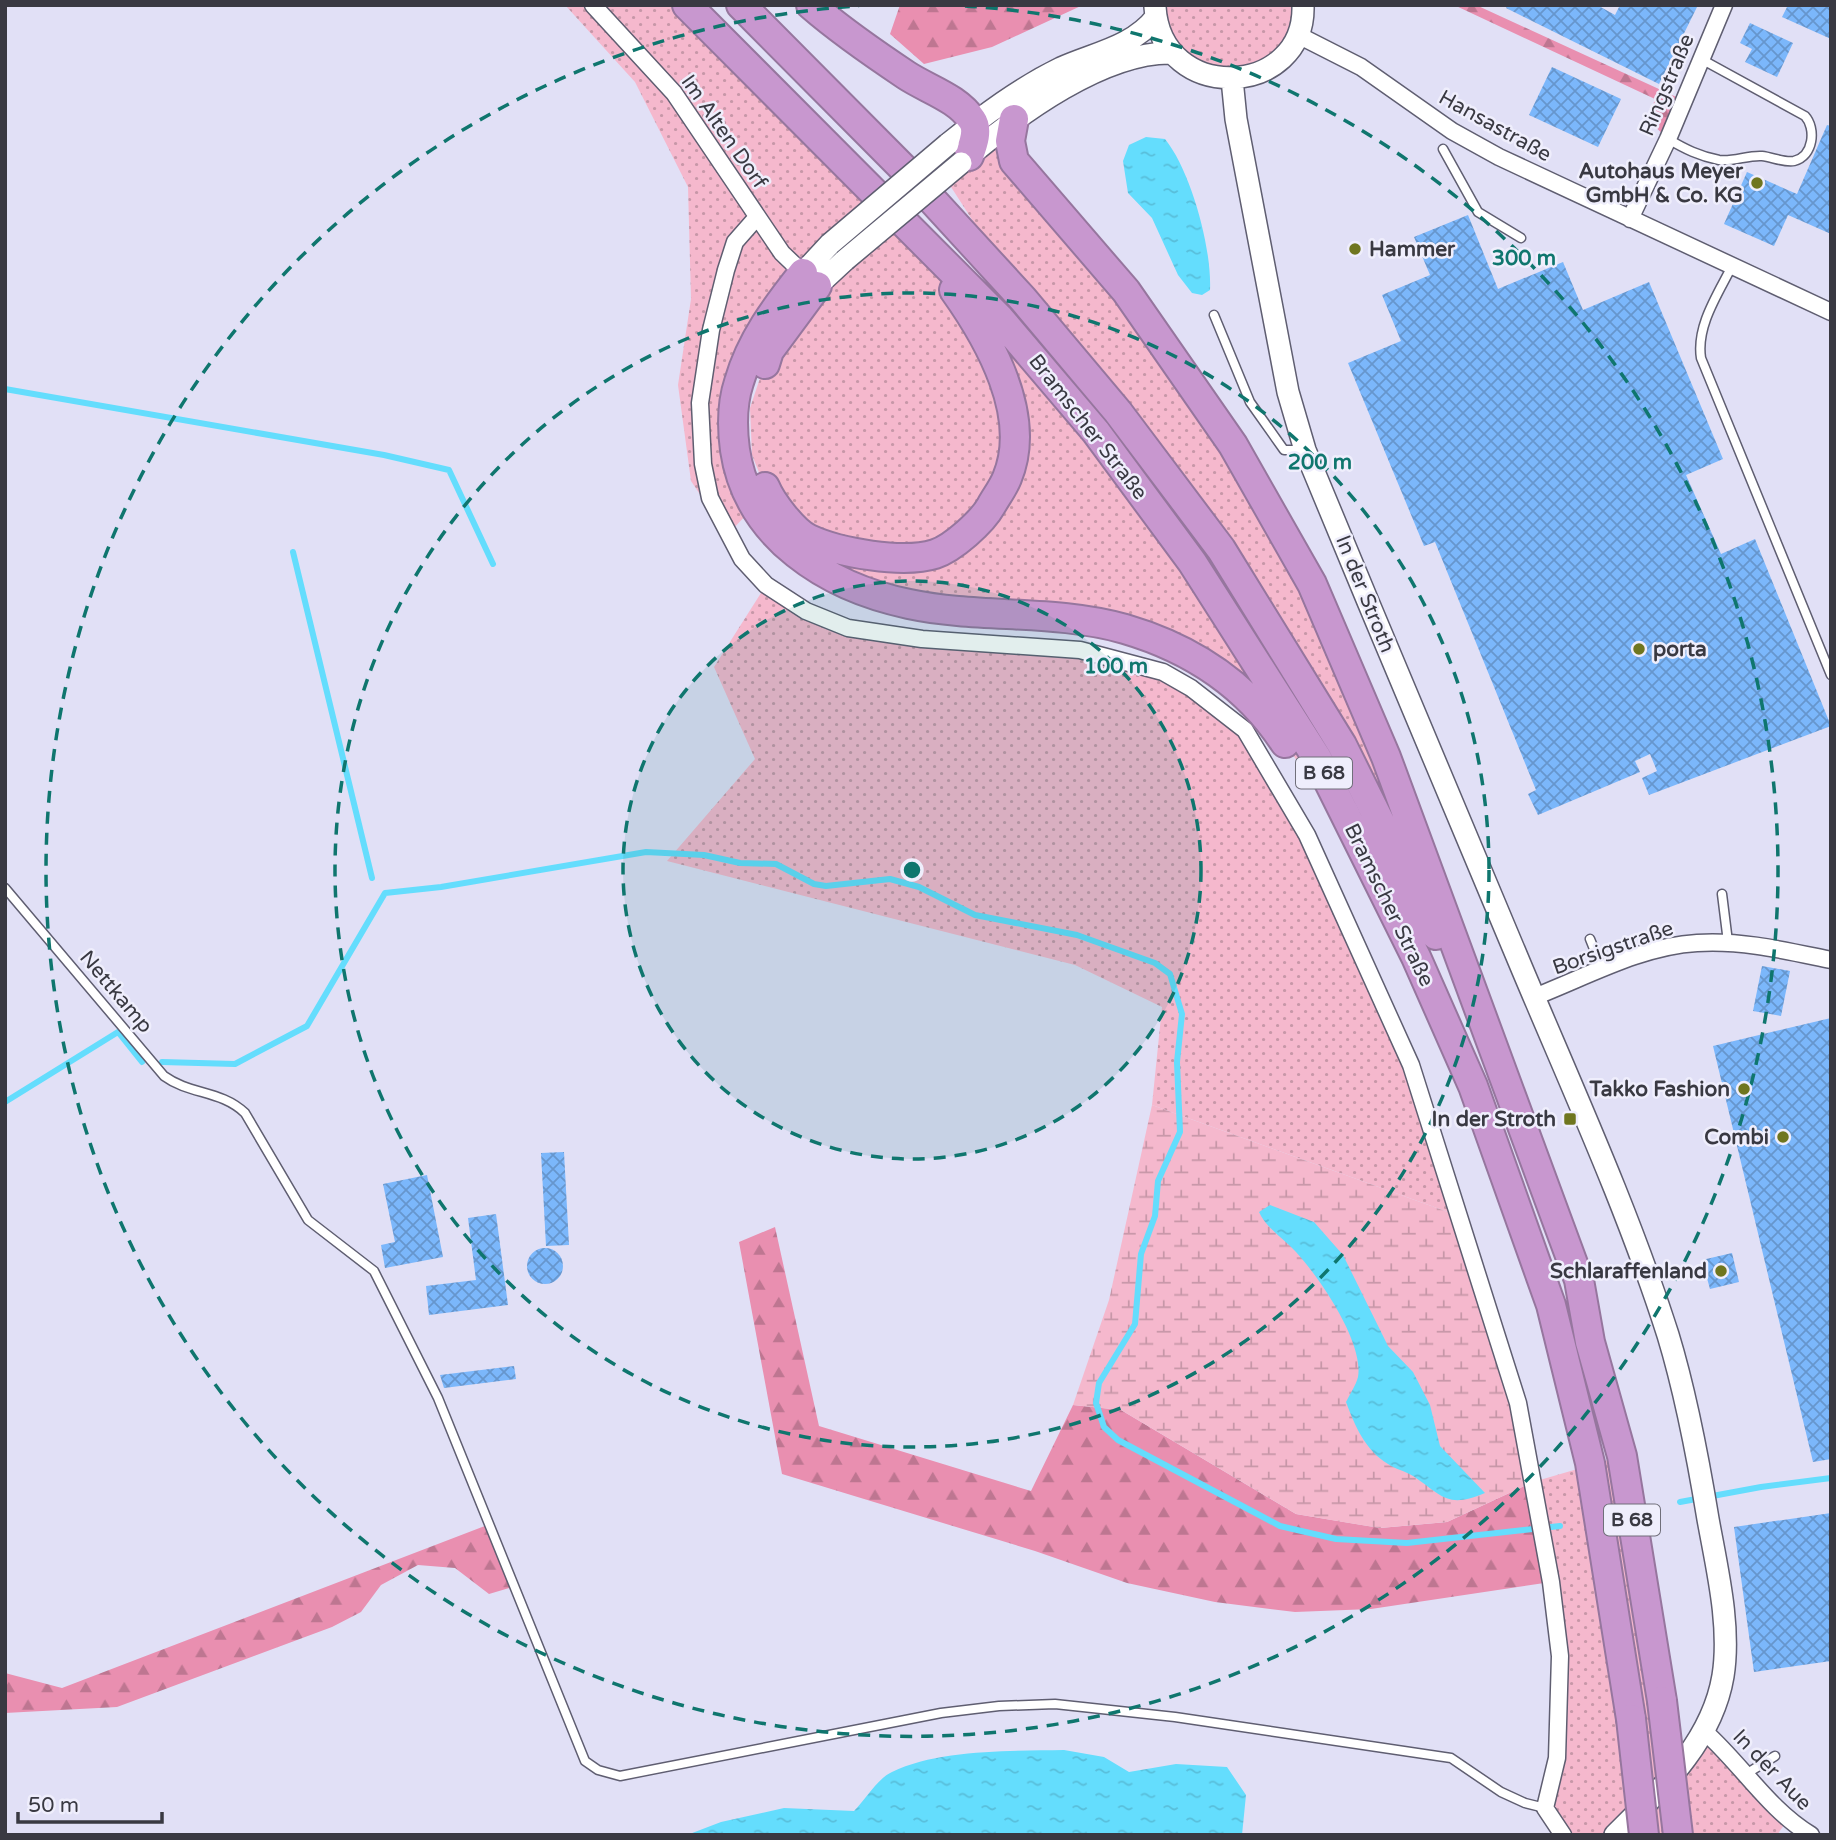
<svg xmlns="http://www.w3.org/2000/svg" width="1836" height="1840" font-family="'Varela Round',sans-serif">
	<style>
		.grass { fill: url(#grass-dots) }
		.forest { fill: url(#forest-firs) }
		.wetland { fill: url(#wetland-marsh) }
		.water { fill: url(#water-ripples) }
		.lines { fill: none; stroke-linecap: round; stroke-linejoin: round }
		.stream { stroke: #64ddfd; stroke-width: 6 }
		.building { fill: url(#building-cross-hatch) }
		.lane-casing { stroke: #5f5e71; stroke-width: 11 }
		.street-casing { stroke: #5f5e71; stroke-width: 19 }
		.secondary-casing { stroke: #5f5e71; stroke-width: 24 }
		.highway-casing { stroke: #96769e; stroke-width: 32 }
		.lane { stroke: #fff; stroke-width: 8 }
		.street { stroke: #fff; stroke-width: 16 }
		.secondary { stroke: #fff; stroke-width: 21 }
		.highway { stroke: #c897cf; stroke-width: 28 }
		.secondary-bridge-casing { stroke: #5f5e71; stroke-width: 24; stroke-linecap: butt }
		.highway-bridge-casing { stroke: #96769e; stroke-width: 32; stroke-linecap: butt }
		.secondary-bridge { stroke: #fff; stroke-width: 21 }
		.highway-bridge { stroke: #c897cf; stroke-width: 28 }
		.ring { fill: none; stroke: #0f766e; stroke-width: 3.5; stroke-dasharray: 12 9 }
		.poi-dot { fill: #6f761f; stroke: #efeefc; stroke-width: 2.5 }
		.labels { text-anchor: middle; dominant-baseline: central; stroke-width: 5; stroke-linejoin: round; paint-order: stroke }
		.shield { fill: #efeefc; stroke: #706f7a; stroke-width: 2 }
		.shield-label { font-size: 19px; font-weight: bold; fill: #393942 }
		.street-label { font-size: 21px; fill: #393942; stroke: #efeefc }
		.poi-label { font-size: 21px; font-weight: bold; fill: #393942; stroke: #efeefc; text-anchor: end }
		.centre { fill: #0f766e; stroke: #efeefc; stroke-width: 3.5 }
		.ring-label { font-size: 21px; text-anchor: middle; font-weight: bold; fill: #0f766e; stroke: #efeefc; stroke-width: 5; stroke-linejoin: round; paint-order: stroke }
	</style>
	<defs>
		<pattern id="grass-dots" width="8" height="8" patternUnits="userSpaceOnUse" patternTransform="scale(1.75)"><rect width="8" height="8" fill="#f5b8cd"/><path d="M2 2h.1M6 6h.1" fill="none" stroke="#c797a8" stroke-width="1.8" stroke-linecap="round"/></pattern>
		<pattern id="forest-firs" width="22" height="20" patternUnits="userSpaceOnUse" patternTransform="scale(1.75)"><rect width="22" height="20" fill="#e98fb0"/><path d="M5 1l3.5 6h-7zM16 11l3.5 6h-7z" fill="#be7691"/></pattern>
		<pattern id="wetland-marsh" width="20" height="14" patternUnits="userSpaceOnUse" patternTransform="scale(1.75)"><rect width="20" height="14" fill="#f5b8cd"/><path d="M1 5h8M5 5V1M11 12h8M15 12V8" fill="none" stroke="#c797a8"/></pattern>
		<pattern id="water-ripples" width="26" height="14" patternUnits="userSpaceOnUse" patternTransform="scale(1.75)"><rect width="26" height="14" fill="#64ddfd"/><path d="M2 4q2-2 4 0t4 0M15 11q2-2 4 0t4 0" fill="none" stroke="#58beda"/></pattern>
		<pattern id="building-cross-hatch" width="8" height="8" patternUnits="userSpaceOnUse" patternTransform="scale(1.75)"><rect width="8" height="8" fill="#7bb7fb"/><path d="M0 0l8 8M0 8l8-8" fill="none" stroke="#6696cd"/></pattern>
	</defs>
	<rect width="100%" height="100%" fill="#e1e0f6"/>
	<path class="grass" d="M565,5h122l187,187 -55,46 11,6 -93,142 17,121 -27,28 -36,-54 -13,-96 13,-86 -3,-112 -53,-105z
		M1164,5h130c-3,13 -4,26 -12,37 -25,39 -87,35 -110,-5 -5,-8 -6,-22 -8,-32z
		M1014,119l-4,22 116,150 186,293 193,491 -163,-330 -121,-195 -198,-251 -79,-123z
		M906,225l190,207 250,384 -45,-49 -34,-51 -83,-63 -323,-62 -90,-89 -19,-47 -2,-47 19,-57 76,-91z
		M766,585l82,42 277,33 93,48 48,56 145,301 48,151 -307,-111 10,-98 -87,-42 -408,-104 88,-102 -41,-92z
		M1622,1456l49,318 34,-42 82,89 -10,14h-214l-18,-27 16,-101 -28,-225z"/>
	<path class="forest" d="M900,5h183l-91,42 -68,17 -34,-30z
		M1454,5h22l209,96 -17,38 -20,-19 7,-21z
		M775,1227l44,199 212,65 42,-86 48,5 175,104 84,14 67,-6 86,-40 18,100 -180,27 -76,3 -80,-10 -88,-19 -92,-32 -253,-77 -43,-232z
		M490,1524l26,62 -27,8 -34,-26 -37,-3 -37,20 -20,27 -29,15 -215,80 -112,6v-40l57,15z"/>
	<path class="wetland" d="M1152,1105l307,111 74,266 -86,40 -67,6 -43,-7 -41,-7 -175,-104 -48,-5 36,-105z"/>
	<path class="water" d="M1146,137l19,2c26,32 47,109 45,151l-8,5 -10,-2 -14,-18 -26,-57 -24,-25 -5,-32 6,-16z
		M1270,1205l44,17 29,33 45,91 25,26 17,33 10,41 45,47c-38,16 -42,3 -72,-17 -8,-5 -18,-7 -25,-12 -23,-14 -33,-38 -42,-62 4,-8 10,-17 12,-25 6,-35 -39,-100 -62,-125 -12,-13 -30,-24 -37,-40z
		M1064,1750l40,7 25,15 47,-8 51,3 19,28 -4,40h-555l34,-13 63,-14 70,3c11,-11 24,-33 38,-39 47,-23 119,-21 172,-22z"/>
	<g class="lines">
		<path class="stream" d="M5,389l379,66 65,15 44,94
			M293,552l79,326
			M162,1062l73,2 72,-38 78,-133 56,-6 205,-35 58,3 36,8 36,1 38,20 12,2 64,-7 29,8 56,28 102,20 78,28 15,11 12,40 -5,48 3,70 -22,49 -3,35 -14,38 -6,70 -36,59 -3,20 8,24 14,13 162,86 56,13 71,4 153,-17
			M5,1102l113,-70 24,30
			M1680,1502l81,-15 70,-9"/>
	</g>
	<path class="building" d="M1508,5h89l18,10 5,-10h78l-39,79 -153,-76z
		M1788,5h43v34l-49,-22z
		M1750,23l43,20 -16,34 -32,-15 7,-13 -12,-6z
		M1552,67l69,32 -23,48 -69,-32z
		M1827,125l4,1v108l-43,-19 -14,31 -50,-22 23,-52 50,22z
		M1468,215l30,74 65,-27 20,48 66,-28 74,177 -37,16 35,79 34,-15 76,187 -182,69 -7,-17 15,-7 -7,-17 -15,7 5,11 -102,43 -10,-21 8,-4 -101,-248 -11,4 -76,-183 53,-22 -19,-46 48,-20 -16,-38z
		M1762,966l28,5 -9,45 -28,-5z
		M1831,1018v441l-18,3 -100,-416z
		M564,1152l5,93 -23,1 -5,-93z
		M427,1175l16,82 -58,11 -4,-23 14,-3 -12,-58z
		M496,1214l12,91 -79,10 -3,-29 50,-6 -8,-62z
		M527 1266a18 18 0 1 1 36 0a18 18 0 1 1-36 0Z
		M1732,1253l7,29 -29,7 -8,-29z
		M514,1366l2,13 -72,9 -4,-13z
		M1831,1513v148l-77,11 -20,-145z"/>
	<g class="lines">
		<g class="lane-casing">
			<path id="lane" d="M1668,139c17,10 31,17 51,21 14,2 29,-5 43,-4 10,1 23,7 32,5 20,-5 22,-33 11,-45l-104,-57
				M1443,149l35,63 43,26
				M1732,266c-14,28 -36,60 -31,92l130,317
				M1214,315l36,87 34,48h18
				M5,888l159,188c26,19 57,14 81,37l63,107 66,51 64,127 147,363 13,9 22,6 321,-63 58,-7 56,-2 120,13 276,41 50,34 24,11 20,5
				M1722,894l6,48
				M1590,939l12,30
				M1746,1774l29,-18"/>
		</g>
		<g class="street-casing">
			<path id="street" d="M593,5l81,88 108,160 25,24
				M1298,35l63,32 91,64 47,26 332,155
				M757,217l-22,25 -9,28 -15,60 -11,73 3,61 7,34 32,61 24,26 40,26 42,17 74,11 158,11 83,22 28,16 54,42 62,105 104,230 107,338 33,179 9,74 -3,102 -12,50 18,27
				M1630,219l38,-80 56,-134
				M1534,997c52,-20 107,-51 163,-54 46,-3 90,8 134,17
				M1705,1732c37,33 64,78 106,103"/>
		</g>
		<g class="secondary-casing">
			<path id="secondary" d="M1155,7c6,98 151,91 148,-2
				M1232,79l4,40 52,273 17,58c72,174 145,348 218,521 51,121 105,239 145,364 18,59 30,123 40,184 9,50 23,107 15,157 -11,66 -62,113 -108,159
				M948,144c36,-29 72,-56 113,-76 33,-15 72,-21 95,-51
				M968,157c51,-43 136,-106 205,-104
				M803,273l27,-29
				M817,286l28,-26"/>
		</g>
		<g class="highway-casing">
			<path id="highway" d="M687,5l313,314 96,113 96,130 125,196 99,199 57,129 78,219 39,158 41,256
				M741,5l161,162 121,132 95,113 103,137 121,196 94,190
				M811,5c30,26 62,48 95,70 21,14 52,23 66,45 7,10 1,25 -3,36
				M1014,119l-4,22 4,20 112,130 107,154 79,139 74,173 193,523 11,62 32,114 40,245
				M803,273c-27,34 -52,67 -64,109 -7,21 -7,46 -4,68 13,88 93,137 174,154 71,15 146,5 216,25 68,20 122,56 160,114
				M765,364l4,-13 48,-65
				M765,487c6,15 29,45 44,52 30,14 94,25 126,15 18,-6 47,-32 56,-48 5,-9 12,-18 16,-28 26,-62 -18,-139 -53,-188"/>
		</g>
		<use href="#lane" class="lane"/>
		<use href="#street" class="street"/>
		<use href="#secondary" class="secondary"/>
		<use href="#highway" class="highway"/>
		<g class="secondary-bridge-casing">
			<path id="secondary-bridge" d="M830,244l118,-100
				M845,260l116,-97"/>
		</g>
		<g class="highway-bridge-casing">
			<path id="highway-bridge" d="M1662,1701l16,134
				M1631,1719l13,116"/>
		</g>
		<use href="#secondary-bridge" class="secondary-bridge"/>
		<use href="#highway-bridge" class="highway-bridge"/>
	</g>
	<circle cx="912" cy="870" r="289" fill="#0f766e" fill-opacity=".12"/>
	<g class="ring">
		<circle cx="912" cy="870" r="289"/>
		<circle cx="912" cy="870" r="577"/>
		<path d="M965 6A866 866 0 1 1 859 6"/>
	</g>
	<g class="poi-dot">
		<circle cx="1757" cy="183" r="7"/>
		<circle cx="1355" cy="249" r="7"/>
		<circle cx="1639" cy="649" r="7"/>
		<circle cx="1744" cy="1089" r="7"/>
		<rect x="1563" y="1112" width="14" height="14" rx="3.5"/>
		<circle cx="1783" cy="1137" r="7"/>
		<circle cx="1721" cy="1271" r="7"/>
	</g>
	<g class="labels">
		<g class="shield">
			<rect x="1296" y="757.5" width="56" height="31" rx="5"/>
			<rect x="1604" y="1504.5" width="56" height="31" rx="5"/>
		</g>
		<g class="shield-label">
			<text x="1324" y="773">B 68</text>
			<text x="1632" y="1520">B 68</text>
		</g>
		<g class="street-label">
			<text transform="translate(1667 85) rotate(-67)">Ringstraße</text>
			<text transform="translate(1495 126) rotate(29)">Hansastraße</text>
			<text transform="translate(724 132) rotate(55)">Im Alten Dorf</text>
			<text transform="translate(1088 427) rotate(52)">Bramscher Straße</text>
			<text transform="translate(1365 594) rotate(68)">In der Stroth</text>
			<text transform="translate(1389 905) rotate(64)">Bramscher Straße</text>
			<text transform="translate(1613 948) rotate(-19)">Borsigstraße</text>
			<text transform="translate(116 992) rotate(50)">Nettkamp</text>
			<text transform="translate(1772 1770) rotate(46)">In der Aue</text>
		</g>
		<g class="poi-label">
			<text x="1743" y="171">Autohaus Meyer<tspan x="1743" dy="24">GmbH &amp; Co. KG</tspan></text>
			<text x="1369" y="249" text-anchor="start">Hammer</text>
			<text x="1653" y="649" text-anchor="start">porta</text>
			<text x="1730" y="1089">Takko Fashion</text>
			<text x="1556" y="1119">In der Stroth</text>
			<text x="1769" y="1137">Combi</text>
			<text x="1707" y="1271">Schlaraffenland</text>
		</g>
	</g>
	<circle cx="912" cy="870" r="10" class="centre"/>
	<g class="ring-label">
		<text x="1524" y="265">300 m</text>
		<text x="1320" y="469">200 m</text>
		<text x="1116" y="673">100 m</text>
	</g>
	<rect width="1836" height="1840" fill="none" stroke="#393942" stroke-width="14"/>
	<path d="M18 1812v10h144v-10" fill="none" stroke="#393942" stroke-width="3.5"/>
	<text x="28" y="1812" font-size="21" fill="#393942" stroke="#efeefc" stroke-width="5" paint-order="stroke">50 m</text>
</svg>
